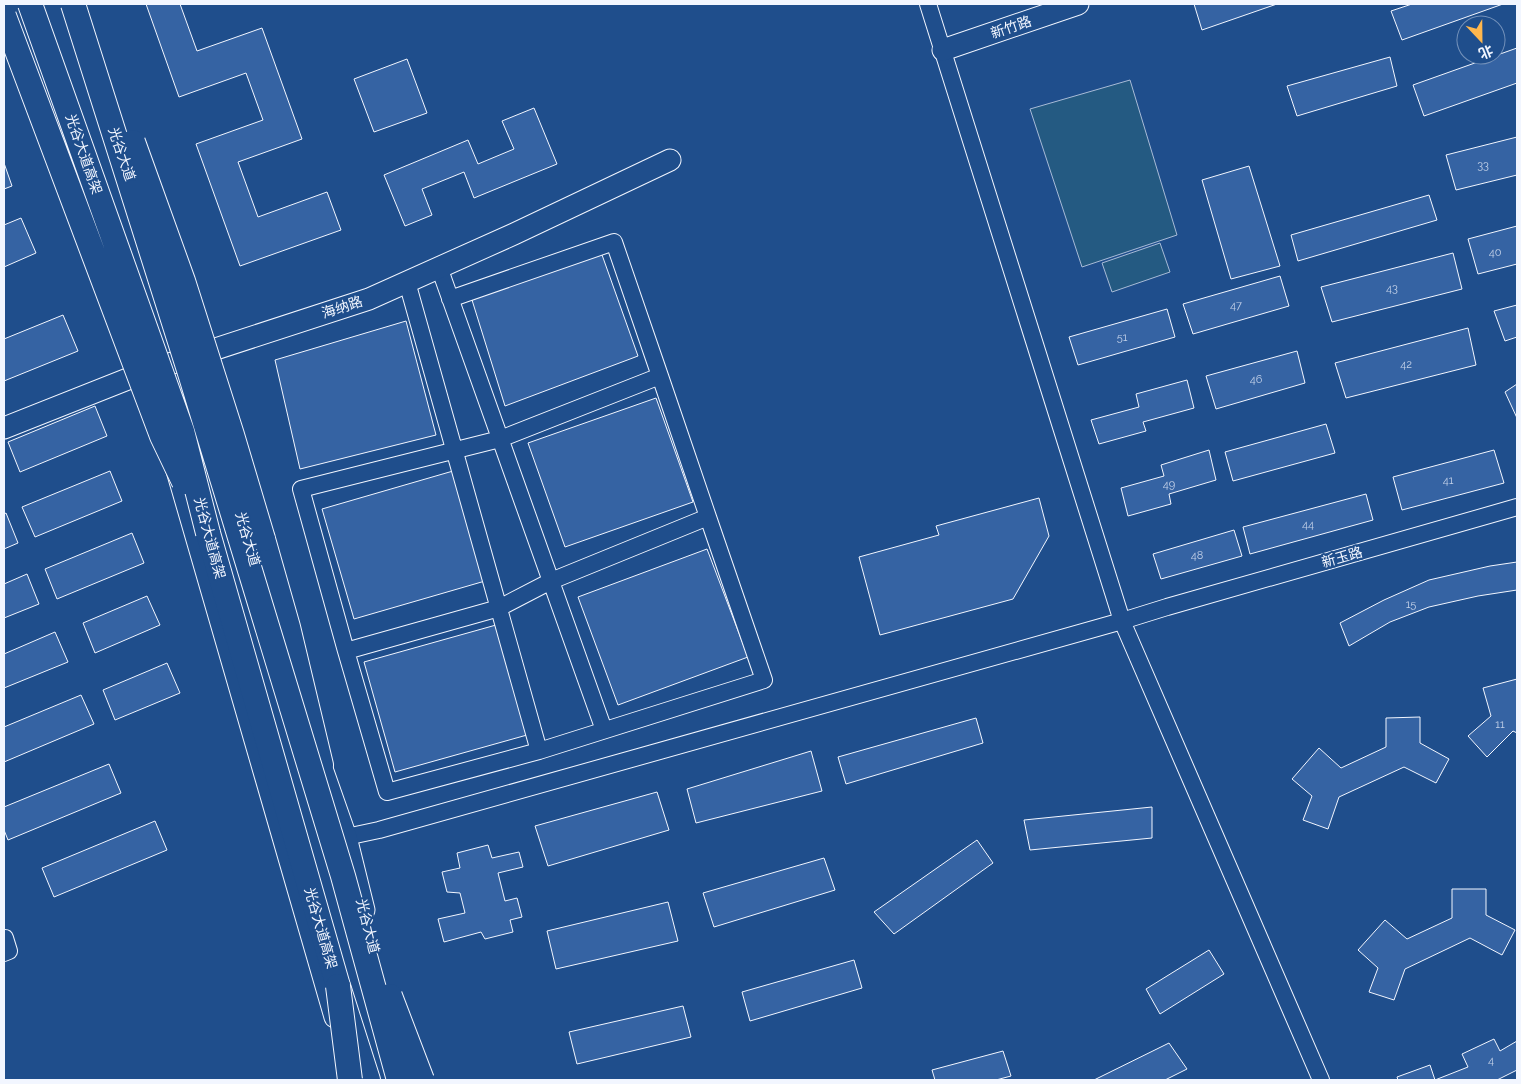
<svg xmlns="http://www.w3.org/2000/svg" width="1521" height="1084" font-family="Raleway,'Noto Sans SC',sans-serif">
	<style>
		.green { fill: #245a82; stroke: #a8bbd7 }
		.building { fill: #3563a3; stroke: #f2f6ff }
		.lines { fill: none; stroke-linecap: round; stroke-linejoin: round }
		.minor-casing { stroke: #f2f6ff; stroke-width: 18 }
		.major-casing { stroke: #f2f6ff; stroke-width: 23 }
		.highway-casing { stroke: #f2f6ff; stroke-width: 26 }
		.minor { stroke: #1f4e8c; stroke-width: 16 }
		.major { stroke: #1f4e8c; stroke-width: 21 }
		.highway { stroke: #1f4e8c; stroke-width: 24 }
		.highway-bridge-casing { stroke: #f2f6ff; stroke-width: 26; stroke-linecap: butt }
		.highway-bridge { stroke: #1f4e8c; stroke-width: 24 }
		.labels { text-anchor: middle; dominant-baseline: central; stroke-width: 4; stroke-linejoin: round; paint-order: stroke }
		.number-label { font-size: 11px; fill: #c3d1e8 }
		.street-label { font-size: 14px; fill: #f2f6ff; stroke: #1f4e8c }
	</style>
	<rect width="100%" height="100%" fill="#1f4e8c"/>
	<path class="green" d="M1130,80l47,155 -95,32 -52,-158z
		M1160,243l10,29 -58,20 -10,-29z"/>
	<path class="building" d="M146,4h34l17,47 65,-23 40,111 -64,23 20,55 69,-25 14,38 -101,36 -44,-122 67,-24 -17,-47 -67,24z
		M1194,4h83l-75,26z
		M1412,4h91l-101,36 -11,-29z
		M1517,48v35l-93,33 -11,-31z
		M1390,57l7,29 -100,30 -10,-30z
		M407,59l20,54 -53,19 -20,-53z
		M534,108l23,56 -83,34 -10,-26 -42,17 10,26 -27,11 -21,-51 84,-35 10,24 36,-15 -12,-28z
		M1517,137v38l-61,15 -10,-35z
		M4,163l8,23 -8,3z
		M1249,166l31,100 -49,13 -29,-99z
		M1429,195l8,25 -139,41 -7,-26z
		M21,218l15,35 -32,14v-42z
		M1517,226v38l-39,10 -10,-35z
		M601,252l37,104 -133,50 -33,-106z
		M1453,253l9,36 -130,33 -11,-35z
		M1280,276l9,30 -96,28 -10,-30z
		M1517,305v32l-12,4 -11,-30z
		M1167,309l8,28 -97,28 -9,-28z
		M63,315l15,36 -74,30v-42z
		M406,321l30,114 -136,34 -25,-109z
		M1468,328l8,37 -130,33 -11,-35z
		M1297,351l8,32 -89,26 -10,-33z
		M1187,380l7,28 -51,14 3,9 -47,13 -8,-24 48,-13 -3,-13z
		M1517,384v34l-12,-26z
		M656,398l37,104 -128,45 -37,-104z
		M95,406l12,30 -87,36 -12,-30z
		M1326,424l9,29 -102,28 -8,-29z
		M1209,450l7,30 -47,14 2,10 -43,12 -7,-28 43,-12 -3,-11z
		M1494,450l10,33 -102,27 -9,-33z
		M110,471l12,30 -87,36 -13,-30z
		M453,471l32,110 -131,38 -32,-110z
		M1366,494l7,26 -123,34 -7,-27z
		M1039,498l10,38 -36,63 -133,36 -21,-78 80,-22 -3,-9z
		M6,513l12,30 -14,6v-35z
		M1234,530l8,26 -81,23 -8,-25z
		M132,533l12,30 -87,36 -12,-30z
		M707,549l41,108 -130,48 -40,-108z
		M1517,562v28l-39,6 -49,11 -39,15 -41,24 -9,-23 44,-23 45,-20 61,-14z
		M27,574l12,30 -35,14v-34z
		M147,596l13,29 -65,28 -12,-30z
		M496,625l31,110 -132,37 -31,-110z
		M55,632l13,30 -64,26v-34z
		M167,663l13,30 -65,27 -12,-30z
		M1517,679v54l-4,-2 -26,26 -19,-21 23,-20 -8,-28z
		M81,695l13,29 -90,38v-35z
		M1420,717v26l29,16 -13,24 -32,-16 -65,30 -11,32 -25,-9 9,-24 -20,-17 27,-31 22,20 45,-21v-29z
		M976,718l7,25 -137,41 -8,-27z
		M811,751l11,40 -126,32 -9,-34z
		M109,764l12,29 -113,47 -4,-10v-23z
		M657,792l12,38 -121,36 -13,-40z
		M1152,807v31l-122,12 -6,-30z
		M155,821l12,29 -113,47 -12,-29z
		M977,840l16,23 -99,71 -20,-22z
		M488,845l4,13 27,-6 4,15 -25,6 7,28 12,-3 5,19 -12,3 3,12 -28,7 -4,-7 -37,10 -6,-23 27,-6 -5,-20 -13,-1 -5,-20 18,-4 -3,-15z
		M824,858l11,32 -121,37 -11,-34z
		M1452,889h34v26l29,15 -13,25 -32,-17 -65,31 -11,31 -25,-8 9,-24 -20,-18 27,-30 22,19 45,-21z
		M668,902l10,39 -122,28 -9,-38z
		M1209,950l15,24 -64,40 -14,-25z
		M854,960l8,28 -112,33 -8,-29z
		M683,1006l8,31 -114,27 -8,-32z
		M1494,1039l6,12 17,-10v29l-20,10h-62l33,-13 -6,-13z
		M1169,1043l18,26 -22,11h-71z
		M1003,1051l8,25 -15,4h-61l-3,-10z
		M1430,1065l5,15h-37l-1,-3z"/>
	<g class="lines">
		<g class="minor-casing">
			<path id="minor" d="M928,4l194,617 199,459
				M439,267l165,463
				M407,282l132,469
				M450,299l164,-57 46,134
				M708,517l56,163 -225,71 -152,41 -41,-141 153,-43 52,-27z
				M346,651l-45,-162 199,-50 160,-63 48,141
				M346,837l33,-7 743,-209 45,-14 350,-100
				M4,938h1l4,13 -5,2"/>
		</g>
		<g class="major-casing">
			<path id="major" d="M943,50l135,-46
				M4,428l144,-57 221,-72 145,-65 156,-74
				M176,467l159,550
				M319,760l27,77 18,73"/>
		</g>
		<g class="highway-casing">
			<path id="highway" d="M208,533l130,453 30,94
				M263,539l25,88 33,138"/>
		</g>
		<use href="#minor" class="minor"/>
		<use href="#major" class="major"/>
		<use href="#highway" class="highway"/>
		<g class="highway-bridge-casing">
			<path id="highway-bridge" d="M30,4l152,427 26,102
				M73,4l117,369 153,503 56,204
				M4,16l158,420 22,46
				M133,142l50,139 49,154 31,104
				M338,986l12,94
				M390,996l32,84"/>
		</g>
		<use href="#highway-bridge" class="highway-bridge"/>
	</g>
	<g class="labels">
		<g class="number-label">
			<text x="1483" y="165">33</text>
			<text x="1495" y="252">40</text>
			<text x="1392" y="288">43</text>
			<text x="1236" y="305">47</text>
			<text x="1122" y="337">51</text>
			<text x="1406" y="364">42</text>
			<text x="1256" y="379">46</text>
			<text x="1448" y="480">41</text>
			<text x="1169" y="484">49</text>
			<text x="1308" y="524">44</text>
			<text x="1197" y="555">48</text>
			<text x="1411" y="604">15</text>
			<text x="1500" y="724">11</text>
			<text x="1491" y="1060">4</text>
		</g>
		<g class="street-label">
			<text transform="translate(1011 27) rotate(-19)">新竹路</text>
			<text transform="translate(84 154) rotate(71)">光谷大道高架</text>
			<text transform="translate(122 154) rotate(71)">光谷大道</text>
			<text transform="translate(342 307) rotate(-18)">海纳路</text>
			<text transform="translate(210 538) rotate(75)">光谷大道高架</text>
			<text transform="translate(248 539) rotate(74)">光谷大道</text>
			<text transform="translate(1342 557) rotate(-16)">新玉路</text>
			<text transform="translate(368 926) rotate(76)">光谷大道</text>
			<text transform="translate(321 928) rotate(74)">光谷大道高架</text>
		</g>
	</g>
	<rect width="1521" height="1084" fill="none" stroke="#f2f6ff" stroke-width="10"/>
	<g transform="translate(1481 40) rotate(158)"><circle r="24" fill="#1f4e8c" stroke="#7391ba"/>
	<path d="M0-4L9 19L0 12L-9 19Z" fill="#ffb74d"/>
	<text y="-8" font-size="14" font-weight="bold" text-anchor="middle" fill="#f2f6ff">北</text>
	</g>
</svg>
